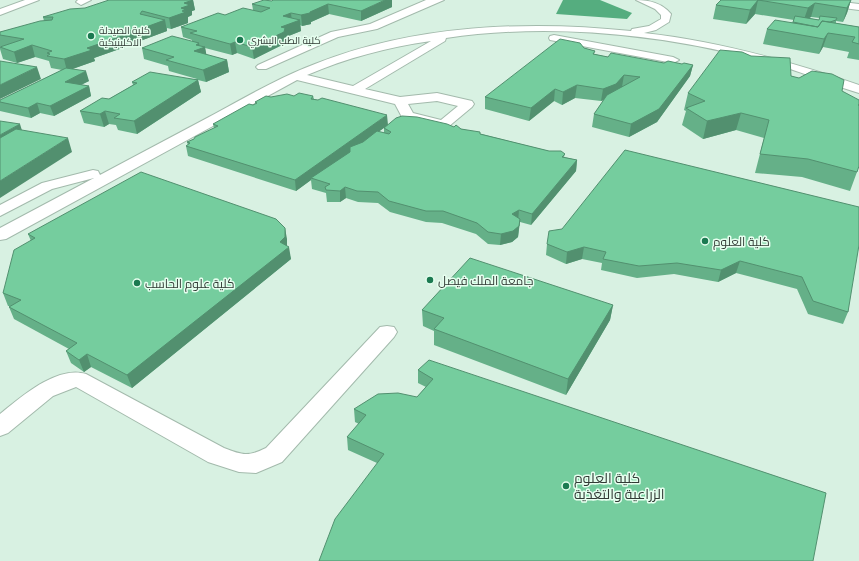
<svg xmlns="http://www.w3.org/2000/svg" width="859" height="561" font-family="Ubuntu,Cairo,sans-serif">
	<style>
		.water { fill: #55ad7f }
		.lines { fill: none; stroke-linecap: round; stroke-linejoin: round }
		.minor-casing { stroke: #a3baac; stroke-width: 2 }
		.minor { fill: #fff; fill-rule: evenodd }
		.wall { fill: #65b088; fill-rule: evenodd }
		.shaded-wall { fill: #52906f }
		.building { fill: #75cd9e; stroke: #52906f }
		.poi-dot { fill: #1b7a51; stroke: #e6ffef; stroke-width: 1.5 }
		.labels { text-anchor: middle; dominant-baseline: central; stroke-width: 3; stroke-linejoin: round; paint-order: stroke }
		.far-poi-label { font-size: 10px; fill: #313b35; stroke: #e6ffef; text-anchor: start }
		.poi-label { font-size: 12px; fill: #313b35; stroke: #e6ffef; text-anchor: start }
		.near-poi-label { font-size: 14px; fill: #313b35; stroke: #e6ffef; text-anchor: start }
	</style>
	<rect width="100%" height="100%" fill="#d8f1e2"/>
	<path class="water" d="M563,0h37l32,13 -5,6 -71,-5z"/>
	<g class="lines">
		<g class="minor-casing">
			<path id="minor" d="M25,0h14l-39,15v-6z
				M78,0h13l-10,5 -5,-3z
				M426,0h18l-67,29 -39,8 -72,32h-8l-2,-2 2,-2 73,-33 39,-8z
				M636,0c14,0 26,3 35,14l-2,8 -13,8 -12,3c74,8 145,28 215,52v8c-21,-6 -42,-15 -63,-22 -20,-7 -41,-12 -61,-17 -93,-22 -195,-30 -289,-16l-1,3 -80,48 35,8 37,-4 35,8 2,3 -2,3 -24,20 -5,1 -40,-9 -8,-15 -98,-24 -291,159 -6,1v-12l94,-50 -42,11 -52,27v-11l42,-22 51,-13 5,1 2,4c36,-19 73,-39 109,-58 35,-19 69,-39 106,-53 98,-39 212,-44 316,-33l1,-2 17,-3 12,-7v-4l-6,-6zM431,41l-78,45 -46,-11c40,-17 81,-28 124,-34zM437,101l21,5 -17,14 -28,-7 -5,-9z
				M799,0h27l33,4v6l-55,-7z
				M554,35l119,22 6,3 -6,3 -123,-23 -1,-2 1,-2z
				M387,326l7,1 3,5 -3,5 -112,125 -26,11 -17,-1 -31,-10 -132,-75 -23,9 -45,37 -8,3v-22c21,-17 57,-49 86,-40l138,74c18,7 24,9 42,0l114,-121z"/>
		</g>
		<use href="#minor" class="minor"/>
	</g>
	<path class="wall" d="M193,0l2,10 -3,1v4l-4,2v6l-17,6 -4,-1v3l-27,10 -13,1 1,4 -34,12 1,3 -23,8 17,12 -8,4 8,1 2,10 -37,20 -14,-3 -9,5 -31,-7v-11l62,-30 -11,-2 -2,-7 -14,-4 -18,6 -14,-4 -3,-10v-2l2,-1h-2v-14l44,-11 -1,-4z
		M721,0h130l-4,13 -4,9 -7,-1v2l23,4v33l-12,-2 2,-6 -26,-5 -4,7 -56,-10 4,-15 26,-7 1,-2 -39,-6 -9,10 -33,-5 3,-14zM811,17l9,1 -1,2 -10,-2z
		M272,1l120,6 -31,14 -32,-7 -18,8v2l-9,2 -2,-1 1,6 -15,6v6l-32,16 -17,-6 -5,2 -27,-7 1,7 21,5 2,12 -23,10 -8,-2 3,12 -64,42 -19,-4 -2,-5 -7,-1 -5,3 -20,-4 -4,-12 29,-12 24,-14 -1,-3 65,-3 -28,-8 -1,-5 -24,-7 -2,-11 50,-6v-2l-9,-3 -2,-10 44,-12 28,-5 -1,-6z
		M584,48l11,3 -1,3 14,3 56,6 29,2 -3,11 -33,46 -28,15 -37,-10 2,-13 10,-14 -3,1 -26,-3 -13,7 -8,-4 -25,20 -44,-12v-12z
		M791,76l51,15 15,81 -7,19 -48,-14 -47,-4 9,-35 -28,-8 -33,9 -21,-14 4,-14 -2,-1 4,-17z
		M294,96h19l1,3 74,26 -10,7 6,1v-5l70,-1 95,24 16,3 -1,3 13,3 -1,11 -45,54 -11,-3 -2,15 -6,5 -12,3 -12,-1 -12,-10 -34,-11 -16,-1 -36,-10 -12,-9 -20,-1 -12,-4 -6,4h-13l-1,-9 -14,-4 -1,-9 -15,11 -108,-35 -2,-10 2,-1 -1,-3 7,-3 20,-11 -1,-4 40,-19 3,-1 -1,-2 16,-5z
		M859,207l-11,105 -5,12 -35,-10 -11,-25 -61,-16 -18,9 -44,-8 -37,4 -36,-8 1,-7 -20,-4 -16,5 -20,-9 1,-11z
		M285,228l2,18 4,13 -159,129 -41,-21 -7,5 -13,-9 -5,-12 3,-2 -55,-30 -5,-12 1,-1h-2l-5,-13 28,-52 -3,-7z
		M613,305l-3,15 -44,75 -132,-50v-14l-11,-5 -1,-16z
		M418,370l408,123 -449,-30 -29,-13 -1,-13 12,-13 -4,-2 -1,-13 63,-12 9,-10 -8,-4z"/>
	<path class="shaded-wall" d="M193,0l2,10 -3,1v4l-4,2v6l-17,6 -2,-11 12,-10 3,-5z
		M385,0h7v7l-31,14v-10z
		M758,0l-3,14 -9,10 4,-14z
		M851,0l-4,13 -4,9 4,-14z
		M815,3l-4,14 -8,5 5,-14z
		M328,4l1,10 -18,8v2l-9,2 -1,-11z
		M291,13l1,10 8,-3 1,11 -15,6v6l-32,16 -2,-12 31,-31z
		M165,20l2,11 -27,10 -13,1 1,4 -34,12 1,3 -28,10 -3,-12 50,-24v-3z
		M828,33l-5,14 -4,7 5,-15z
		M235,42l2,11 -5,2 -2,-11z
		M199,43l1,6 5,-2 2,11 -13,-7 2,-6z
		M32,45l3,12 -18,6 -3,-11z
		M227,60l2,12 -23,10 -3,-12z
		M693,65l-3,11 -33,46 -28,15 2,-13z
		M37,67l4,12 -41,20v-14z
		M86,71l3,10 -21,10 -3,-9z
		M624,75l-2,12 -7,9 -14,5 2,-12z
		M198,80l3,12 -64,42 -3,-13z
		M577,85l-2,13 -13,7 1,-13z
		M89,86l2,10 -37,20 -4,-10z
		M555,89l-1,12 -25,20 2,-13z
		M37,103l3,10 -9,5 -3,-10z
		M105,111l4,13 -5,3 -4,-13z
		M741,113l-5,17 -33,9 4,-18z
		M387,115l1,10 -75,54 -2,-1v2l-15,11 -1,-11z
		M20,124l4,13 -24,14v-16z
		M68,138l4,14 -72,46v-17z
		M577,160l-1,11 -45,54 1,-11z
		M345,187l1,11 -6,4v-11z
		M519,210l-1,12 -6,-8z
		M520,219l-2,18 -6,5 -12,3 1,-11z
		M285,228l2,11v10l2,-2 2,12 -159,129 -5,-13 153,-133z
		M584,247l-2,12 -16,5 1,-12z
		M740,261l-4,12 -18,9 3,-12z
		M613,305l-3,15 -44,75 2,-16z
		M87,354l4,13 -7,5 -5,-12z"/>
	<path class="building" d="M109,0h84l-9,3 6,2 -9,3 5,2 -4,1 4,1 -17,6 -27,-7 -2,3 25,6 -27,10 -24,2v3h11l-38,13 5,2 -28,9 -17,-3 3,-2 -3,-1 5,-2 -20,-6 -18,7 -14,-5 24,-8 -24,-4v-3l40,-11 12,-1 1,-3h-10l27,-8 15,-1z
		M264,0l8,1 1,-1h112l-24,11 -33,-7 -18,8v1l-9,2 -10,-2 -8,3 17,4 -19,7 4,1 -1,4 -32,15 -17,-5 -5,2 -22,-6 -18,-5 7,-2 -16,-4 37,-14 7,2 18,-7 18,4 9,-4 -18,-4z
		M721,0h130l-4,8 -32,-5 -7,5 -50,-8 -8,10 -34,-5z
		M795,16l24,4 1,-4 17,2 -1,2 -6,2 -8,-1 -4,6 -25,-5z
		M775,20l43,7 4,-6 37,6v17l-7,-2 3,-5 -27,-4 -4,6 -57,-10z
		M172,36l27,7 -3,2 9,2 -11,4 33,9 -24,10 -37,-10 8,-3 -32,-9z
		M560,39l20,4 4,5 11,3 -2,3 15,3 3,-4 53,10 4,-2 14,3 2,-1 9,2 -34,44 -28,15 -37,-10 13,-19 33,-18 -16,-2 -8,9 -13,5 -26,-4 -14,7 -8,-3 -24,19 -46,-11z
		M720,50l22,2 9,4 39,2 1,18 8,2 13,-7 20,3 12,6 -2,11 17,9v5h-1h1v61l-2,6 -49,-13 -48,-5 9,-34 -28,-7 -34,8 -21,-13 19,-7 -17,-8z
		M0,61l37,6 -37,18z
		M66,68l20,3 -21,11 24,4 -39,20 -13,-3 -9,5 -28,-6v-2z
		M150,72l48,8 -64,41 -20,-3 6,-4 -15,-3 -5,3 -20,-3 22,-13 7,1 28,-16 -5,-1z
		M299,93l14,3 -2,3 7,1 4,-2 65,17 -92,65 -109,-34 4,-3 -3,-1 7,-3 1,-2 23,-11 -5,-2 36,-20 4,1 4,-2 -2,-1 11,-6 5,1 16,-3 7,2z
		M402,116l15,1 30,7 7,3 2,-2 5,4 19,3v2l69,17h12l4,3 -3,3 15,3 -45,54 -13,-4 -7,4 8,5 -1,7 -6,5 -12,3 -13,-2 -11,-9 -34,-12h-17l-37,-10 -11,-9 -21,-1 -12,-4 -5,4 -14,-1 -1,-3 5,-3 -19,-6 39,-26v-5l13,-5 14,-11 12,3 2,-2 -7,-4 12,-10z
		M0,121l20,3 -20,11z
		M16,129l52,9 -68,43v-43z
		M625,150l234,57v38l-11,67 -35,-11 -11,-24 -62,-16 -19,9 -44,-7 -38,3 -36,-7 3,-7 -22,-5 -17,5 -20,-8 2,-13 13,-2z
		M141,172l135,47 9,9v9l-5,5 9,5 -162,128 -40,-21 -8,6 -13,-9 11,-8 -68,-36 12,-7 -18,-7 11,-43 21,-12 -7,-4z
		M470,258l143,47 -45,74 -134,-50 10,-11 -22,-8z
		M429,360l397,133 -13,68h-494l16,-42 49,-65 -37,-17 19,-22 -12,-6 24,-15 20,-1 19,4 16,-18 -15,-9z"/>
	<g class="poi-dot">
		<circle cx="91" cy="36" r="4"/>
		<circle cx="240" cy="40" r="4"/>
		<circle cx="705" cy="241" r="4"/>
		<circle cx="430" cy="280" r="4"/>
		<circle cx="137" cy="283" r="4"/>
		<circle cx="566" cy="486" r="4"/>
	</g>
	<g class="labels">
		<g class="far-poi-label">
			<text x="99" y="30">كلية الصيدلة<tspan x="99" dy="12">الاكلينيكية</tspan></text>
			<text x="248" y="40">كلية الطب البشري</text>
		</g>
		<g class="poi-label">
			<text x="713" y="241">كلية العلوم</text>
			<text x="438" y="280">جامعة الملك فيصل</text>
			<text x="145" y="283">كلية علوم الحاسب</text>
		</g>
		<g class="near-poi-label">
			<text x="574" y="478">كلية العلوم<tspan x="574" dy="16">الزراعية والتغذية</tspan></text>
		</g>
	</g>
</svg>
